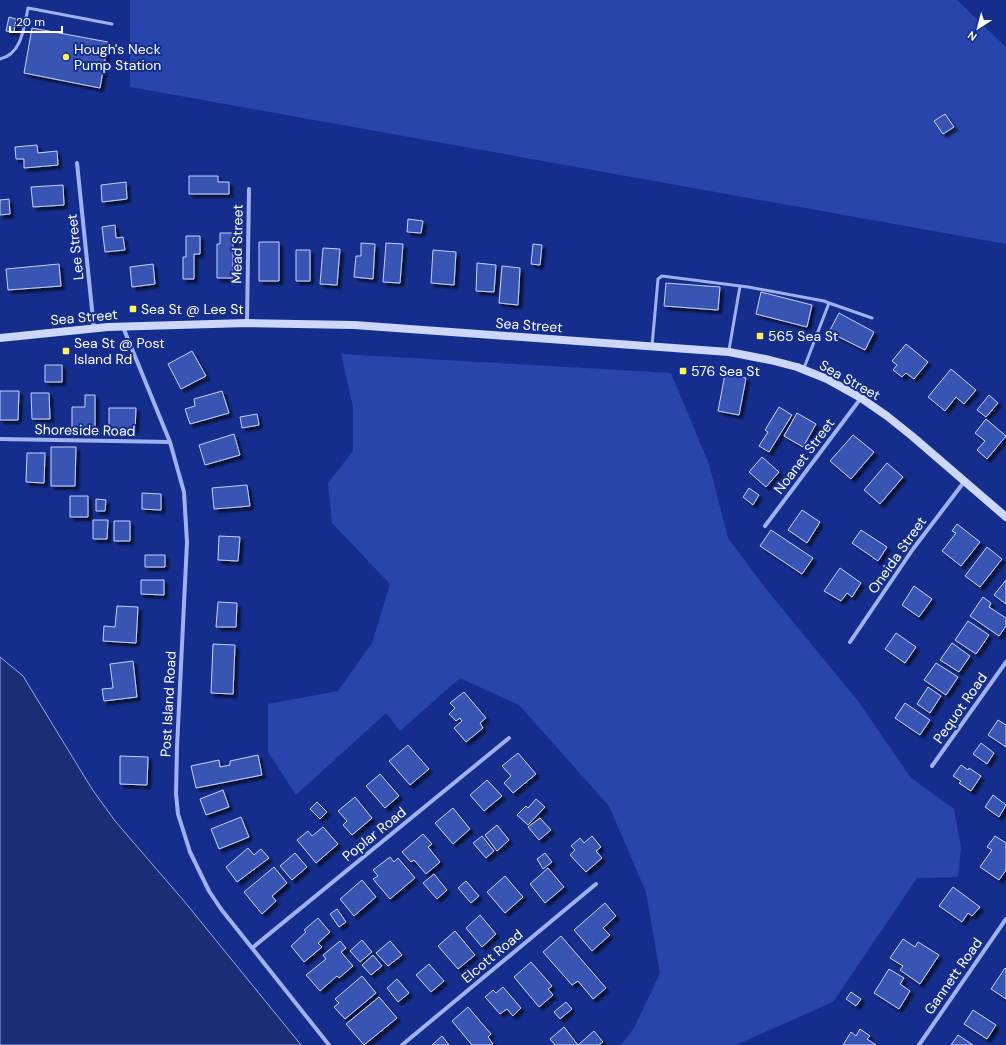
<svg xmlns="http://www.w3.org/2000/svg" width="1006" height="1045" font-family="'DM Sans',sans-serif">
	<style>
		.green { fill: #2745ac }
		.water { fill: #1a2d75; stroke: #91a9f3 }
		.building { fill: #3954b4; stroke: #c6d2fb; filter: url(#shadow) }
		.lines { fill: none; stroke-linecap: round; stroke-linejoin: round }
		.lane { stroke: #9fb2f0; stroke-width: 3 }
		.street { stroke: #9fb2f0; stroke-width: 4 }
		.secondary { stroke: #cdd7fb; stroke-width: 8 }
		.poi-dot { fill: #fff55e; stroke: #152e8d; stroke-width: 1.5 }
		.labels { text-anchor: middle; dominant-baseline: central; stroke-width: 4; stroke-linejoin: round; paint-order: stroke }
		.poi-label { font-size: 14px; fill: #fff; stroke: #152e8d; text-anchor: start }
		.street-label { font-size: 14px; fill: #fff; stroke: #152e8d }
	</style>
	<defs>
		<filter id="shadow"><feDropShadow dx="3.5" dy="3.5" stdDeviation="1" flood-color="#0009"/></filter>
	</defs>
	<rect width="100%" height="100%" fill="#152e8d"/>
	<path class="green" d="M130,0h827l49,47v197l-876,-157z
		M341,354l330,19 38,91 19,74 38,51 92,112 53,77 43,31 7,39 -3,29 -41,1 -84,124 -97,43h-115l13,-17 26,-55 -14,-81 -37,-86 -90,-101 -59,-27 -60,53 -14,-18 -90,82 -28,-43v-48l70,-13 34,-48 18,-59 -58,-61 -4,-40 25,-32v-44z"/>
	<path class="water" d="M0,657l23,19 69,113 23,32 69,80 117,144h-301z"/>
	<path class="building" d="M9,17l7,2 -2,13 -8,-1z
		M32,28l76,14 -8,46 -76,-15z
		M945,114l9,13 -11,7 -9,-13z
		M37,145l1,8 19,-2 1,14 -34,3v-9h-8l-1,-12z
		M189,176h29v6h11v12h-40z
		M126,182l1,17 -25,3 -1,-17z
		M63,185l1,20 -31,2 -2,-20z
		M9,199l1,15 -10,1v-15z
		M408,219l15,2 -2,12 -14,-1z
		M115,225l1,13 7,-1 2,13 -20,2 -3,-25z
		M220,233h13v45h-16v-34h3z
		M186,236h14v18h-6v25h-11v-22h3z
		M259,242h20v39h-20z
		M361,243l14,1 -2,35 -19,-2 2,-21h5z
		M386,243l17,1 -3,39 -17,-1z
		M533,244l9,1 -2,20 -9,-1z
		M323,248l17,1 -3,36 -17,-1z
		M296,250h14v31h-14z
		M433,250l23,2 -2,33 -23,-2z
		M477,263l19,2 -2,27 -18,-1z
		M59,264l2,22 -53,4 -2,-21z
		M153,264l2,20 -23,3 -2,-20z
		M502,266l18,2 -2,37 -19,-2z
		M666,283l54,4 -2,23 -54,-4z
		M761,292l51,13 -5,22 -51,-13z
		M839,313l35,19 -9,18 -36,-18z
		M906,344l22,18 -14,17 -8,-6 -4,4 -9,-7 4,-5 -5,-4z
		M192,351l14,25 -25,13 -13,-25z
		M45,365h17v17h-17z
		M951,369l25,21 -12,14 -8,-7 -11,14 -17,-14z
		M725,374l21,4 -7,37 -21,-4z
		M0,391h19l-1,29h-18z
		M222,391l7,22 -39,11 -5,-15 10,-3 -1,-7z
		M31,393h18l1,26h-18z
		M85,395h10v32h-23v-20h13z
		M989,395l9,8 -12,14 -9,-7z
		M779,407l13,8 -23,37 -10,-6 9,-14 -3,-2z
		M109,408h27l-1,22h-26z
		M797,413l19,11 -13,23 -19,-11z
		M257,414l2,11 -17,3 -2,-11z
		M986,419l20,17 -19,23 -10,-9 8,-9 -10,-8z
		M234,434l6,21 -35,10 -6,-20z
		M853,435l21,17 -23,27 -21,-18z
		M51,447h25l-1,39h-24z
		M27,453h18l-1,30 -18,-1z
		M762,457l17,15 -13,15 -17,-15z
		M887,463l16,14 -23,27 -16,-14z
		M247,485l3,21 -36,3 -2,-21z
		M749,488l10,7 -6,10 -10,-8z
		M142,493l19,1v16l-19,-1z
		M70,496h18v21h-18z
		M96,499l10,1 -1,11h-9z
		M802,510l18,12 -13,21 -19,-13z
		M93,520h15l-1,19h-14z
		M114,521h16v20h-16z
		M957,524l23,18 -19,24 -19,-15 14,-18 -4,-2z
		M771,530l42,28 -11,16 -42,-28z
		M861,530l26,17 -9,14 -26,-18z
		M219,536l21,1 -2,24 -20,-1z
		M987,547l15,12 -22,28 -15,-11z
		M145,555h20v12h-20z
		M840,568l21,15 -9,14 -5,-4 -6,8 -17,-10z
		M141,580h23v15l-23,-1z
		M1006,580v24l-12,-9z
		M914,586l18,13 -13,18 -17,-12z
		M983,597l8,6 -2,4 17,11v8l-7,10 -29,-20z
		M218,602l19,1 -1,24h-20z
		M117,606l21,1 -2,36 -33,-2 1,-15 11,1z
		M968,621l21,14 -13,19 -21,-14z
		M896,633l20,14 -11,16 -20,-14z
		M952,643l18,13 -11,16 -19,-12z
		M213,644l22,1 -2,49 -22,-1z
		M133,661l4,36 -33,4 -2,-12 11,-1 -3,-24z
		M936,663l22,14 -12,18 -22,-15z
		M928,687l13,9 -11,17 -13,-9z
		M464,692l22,26 -6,5 3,5 -17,14 -12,-14 8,-7 -2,-3 -4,3 -7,-7 6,-6 -5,-5z
		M905,703l25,17 -10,15 -25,-17z
		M998,720l8,5v22l-18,-12z
		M981,743l13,10 -7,11 -14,-10z
		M408,745l21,24 -19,16 -21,-24z
		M518,753l18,21 -23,19 -9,-10 7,-7 -9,-10z
		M258,755l4,20 -66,13 -5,-22 28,-6 1,7 10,-2v-4z
		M120,756l28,1 -1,28 -27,-1z
		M961,765l7,5 1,-2 12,8 -10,15 -12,-8 2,-2 -8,-5z
		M380,774l19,22 -14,12 -19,-22z
		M487,780l15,16 -18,15 -14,-16z
		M223,790l6,17 -23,8 -6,-16z
		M993,795l13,10 -7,12 -14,-10z
		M355,797l17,21 -20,17 -9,-10 4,-4 -9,-10z
		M536,799l9,8 -17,18 -11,-10 9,-9 2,2z
		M317,802l10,10 -7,7 -10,-10z
		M453,808l17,21 -17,15 -18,-21z
		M241,817l8,20 -30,12 -8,-20z
		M540,818l11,12 -12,10 -11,-13z
		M497,825l12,15 -12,11 -12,-16z
		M323,827l15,17 -22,19 -19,-23 11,-9 4,5z
		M423,834l9,10 -4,3 12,15 -14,12 -12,-14 -3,2 -9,-10z
		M482,836l12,15 -8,7 -13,-15z
		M592,836l9,11 -5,4 6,7 -16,14 -16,-17 5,-5 -4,-4 9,-8 4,5z
		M995,836l11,7v27l-7,10 -19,-13 12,-17 -5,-3z
		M248,848l6,7 7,-6 8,9 -32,24 -11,-15z
		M295,853l12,14 -15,13 -12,-14z
		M545,853l7,9 -9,7 -6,-10z
		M390,857l4,5 4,-4 17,20 -25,21 -17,-20 5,-3 -5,-6z
		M274,867l13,16 -15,13 4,5 -14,13 -18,-22z
		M548,868l16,19 -19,16 -15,-19z
		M434,874l13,16 -10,9 -14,-16z
		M505,876l18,21 -18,16 -18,-21z
		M362,880l14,17 -22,19 -14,-17z
		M466,881l13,15 -8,7 -13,-15z
		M953,887l27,20 -8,9 -4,-3 -6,9 -23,-16z
		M605,903l11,13 -13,12 7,7 -18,16 -18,-21z
		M337,909l9,13 -7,5 -9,-13z
		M480,915l16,19 -14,13 -16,-19z
		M318,918l12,14 -12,11 4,4 -18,15 -13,-16 15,-14 -2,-2z
		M455,931l20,24 -17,14 -20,-23z
		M561,936l45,52 -13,11 -15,-18 -6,4 -29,-33z
		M903,939l12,8 3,-5 21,13 -19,29 -20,-14 3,-4 -13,-8z
		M362,940l10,12 -12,10 -10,-11z
		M340,941l6,7 -5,4 12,14 -14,12 -2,-2 -17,15 -14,-16 20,-16 -3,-4z
		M390,941l12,14 -14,11 -12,-13z
		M373,955l9,11 -11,9 -9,-10z
		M531,962l21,24 -4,3 5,6 -14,12 -25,-30z
		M429,964l15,17 -13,11 -15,-17z
		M1005,968l1,1v30l-15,-10z
		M889,969l15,9 -4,6 10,7 -11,18 -25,-16z
		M362,976l14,17 -31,26 -11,-12 5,-4 -4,-4z
		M397,979l12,14 -11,9 -11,-14z
		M503,987l18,21 -8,8 -6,-7 -7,5 -15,-17 8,-7 3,3z
		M851,992l10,7 -5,7 -10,-7z
		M379,997l18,21 -33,27 -18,-21z
		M566,1002l6,7 -12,10 -6,-7z
		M468,1007l23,27 -3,3 5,7 -2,1h-19l-20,-24z
		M973,1010l23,15 -9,14 -23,-15z
		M564,1027l14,18 16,-14 9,11 -4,3h-44l-5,-6z
		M860,1029l10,7 -3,3 9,6h-33l8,-13 5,4z
		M958,1035l15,10h-22z
		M442,1036l7,9h-17z"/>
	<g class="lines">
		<path class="lane" d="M0,59c22,-5 24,-32 28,-51l84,16
			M652,346l6,-67 4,-3 86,11 76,14 5,2
			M729,350l11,-64
			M804,368l25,-65 43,15"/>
		<path class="street" d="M77,163l17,166
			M247,323l2,-134
			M123,327l47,115 14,50 3,50 -10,205 -1,47 2,20 12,38 19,39 12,18 108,136
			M0,439l170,3
			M765,526l96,-128
			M850,642l63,-93 51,-67
			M932,766l74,-104
			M252,948l257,-210
			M402,1045l194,-161
			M919,1045l87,-126"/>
		<path class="secondary" d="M0,338l108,-11 139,-4 107,2 375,27 41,8 27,7 30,12 34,19 26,18 25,20 94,81"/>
	</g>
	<g class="poi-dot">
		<circle cx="66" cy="57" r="4"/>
		<rect x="129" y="305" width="8" height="8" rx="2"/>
		<rect x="756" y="332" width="8" height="8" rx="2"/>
		<rect x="62" y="347" width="8" height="8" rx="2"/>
		<rect x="679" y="367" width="8" height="8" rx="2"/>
	</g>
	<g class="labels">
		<g class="poi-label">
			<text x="74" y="49">Hough's Neck<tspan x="74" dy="16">Pump Station</tspan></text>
			<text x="141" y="309">Sea St @ Lee St</text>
			<text x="768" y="336">565 Sea St</text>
			<text x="74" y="343">Sea St @ Post<tspan x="74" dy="16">Island Rd</tspan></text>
			<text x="691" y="371">576 Sea St</text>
		</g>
		<g class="street-label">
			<text transform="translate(237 244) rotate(-89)">Mead Street</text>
			<text transform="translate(75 247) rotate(-96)">Lee Street</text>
			<text transform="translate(84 317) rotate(-5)">Sea Street</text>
			<text transform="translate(529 325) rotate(4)">Sea Street</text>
			<text transform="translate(850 380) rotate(29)">Sea Street</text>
			<text transform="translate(85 430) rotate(1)">Shoreside Road</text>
			<text transform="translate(804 456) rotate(-53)">Noanet Street</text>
			<text transform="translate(897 555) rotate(-55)">Oneida Street</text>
			<text transform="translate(168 704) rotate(-87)">Post Island Road</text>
			<text transform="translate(960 708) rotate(-55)">Pequot Road</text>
			<text transform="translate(374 834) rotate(-39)">Poplar Road</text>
			<text transform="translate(492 956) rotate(-40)">Elcott Road</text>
			<text transform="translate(953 976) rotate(-55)">Gannett Road</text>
		</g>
	</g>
	<g transform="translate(978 28) rotate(216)" stroke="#152e8d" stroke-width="3" paint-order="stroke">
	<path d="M0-3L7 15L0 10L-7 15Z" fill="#ffffff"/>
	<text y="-6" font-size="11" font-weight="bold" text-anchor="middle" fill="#ffffff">N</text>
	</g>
	<path d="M10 26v6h52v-6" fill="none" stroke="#ffffff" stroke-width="2"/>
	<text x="16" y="26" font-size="12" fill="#ffffff" stroke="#152e8d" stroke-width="3" paint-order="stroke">20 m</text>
</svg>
